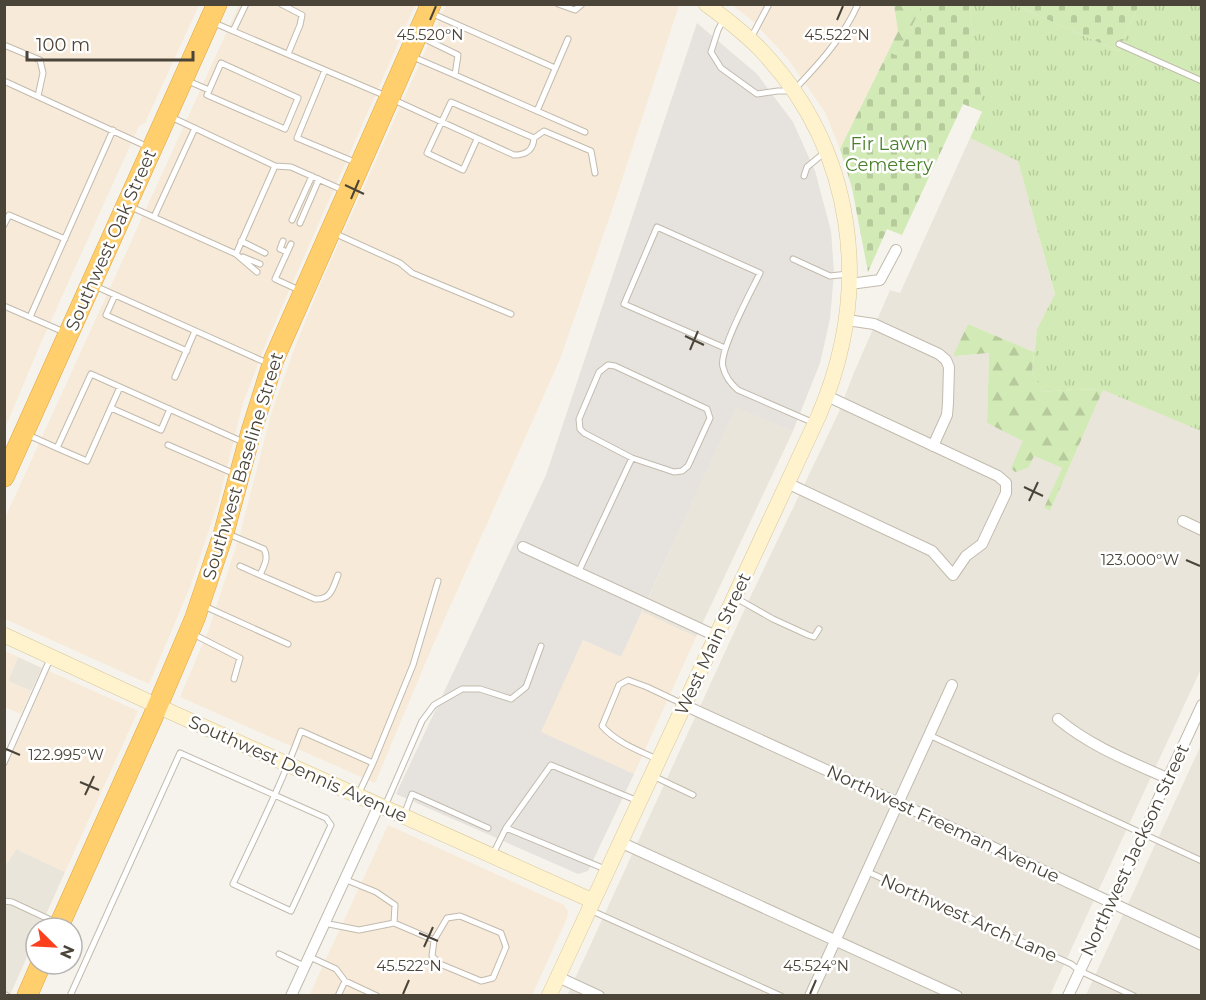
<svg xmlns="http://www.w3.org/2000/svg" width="1206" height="1000" font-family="Montserrat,sans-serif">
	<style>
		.residential { fill: #eae5da }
		.commercial { fill: #f7ead8 }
		.industrial { fill: #e6e2dd }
		.grass { fill: url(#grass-tufts) }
		.forest { fill: url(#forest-firs) }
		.cemetery { fill: url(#cemetery-stones) }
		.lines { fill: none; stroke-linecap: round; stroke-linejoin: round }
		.lane-casing { stroke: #c2bbae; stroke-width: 7 }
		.street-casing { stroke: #c2bbae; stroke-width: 12 }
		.secondary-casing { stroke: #d6c79b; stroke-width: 16 }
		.highway-casing { stroke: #e0a43c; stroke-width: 21 }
		.lane { stroke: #fff; stroke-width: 5 }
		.street { stroke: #fff; stroke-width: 10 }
		.secondary { stroke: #fff3cd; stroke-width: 15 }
		.highway { stroke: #ffcf6e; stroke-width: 20 }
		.ticks { fill: none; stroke: #4b4439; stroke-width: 2 }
		.labels { text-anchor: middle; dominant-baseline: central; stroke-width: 5; stroke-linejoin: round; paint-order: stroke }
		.park-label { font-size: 18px; fill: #4a7f2a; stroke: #fff }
		.street-label { font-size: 18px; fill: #4b4439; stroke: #fff }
		.ticks-label { font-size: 15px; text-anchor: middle; fill: #4b4439; stroke: #fff; stroke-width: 5; stroke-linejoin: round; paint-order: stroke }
	</style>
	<defs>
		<pattern id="grass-tufts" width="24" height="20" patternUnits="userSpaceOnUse" patternTransform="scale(1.5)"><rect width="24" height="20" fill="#d2eab5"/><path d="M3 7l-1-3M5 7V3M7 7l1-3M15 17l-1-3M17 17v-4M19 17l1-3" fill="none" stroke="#b6ca9c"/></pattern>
		<pattern id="forest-firs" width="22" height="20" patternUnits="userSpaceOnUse" patternTransform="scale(1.5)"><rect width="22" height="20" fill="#d2eab5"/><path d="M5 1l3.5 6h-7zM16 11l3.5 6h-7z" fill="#b6ca9c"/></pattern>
		<pattern id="cemetery-stones" width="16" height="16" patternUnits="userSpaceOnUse" patternTransform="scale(1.5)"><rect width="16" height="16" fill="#d2eab5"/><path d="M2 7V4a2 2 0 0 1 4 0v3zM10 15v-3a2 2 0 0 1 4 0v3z" fill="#b6ca9c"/></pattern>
	</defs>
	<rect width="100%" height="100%" fill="#f6f3ec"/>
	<path class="residential" d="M970,138l48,22 37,135 -18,34 -3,23 -66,-28 -13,32 34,-3 -2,70 36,17 11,16 28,12 -17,41 5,2 53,-121 99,41 -1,238 -151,326 -483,1 181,-394 90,-188 15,-39 37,-85 10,3z
		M736,406l57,25 -97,206 -54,-25z
		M18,657l24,11 -11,23 -23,-10z
		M1201,745v250h-115z
		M16,849l49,23 -25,56h-4v9l-26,58h-5v-129z"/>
	<path class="commercial" d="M5,5h194l-54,118 -6,3 -99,219 -35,83z
		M239,5h176l-149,338 -23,60 -25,100 -28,84 -41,97 -144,-65v-101z
		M446,5h233l-67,205 -52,149 -130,293 -55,131 -195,-86 29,-68 31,-95 32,-123 23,-64 28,-69z
		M732,5h162l4,26 -58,118 -15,-37 -37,-53 -34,-37z
		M642,612l54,25 -62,137 -94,-42 43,-92 38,17z
		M5,651l13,6 -10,24 23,10 -10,23 -16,-7z
		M49,671l89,40 -73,161 -49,-23 -11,17v-96z
		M388,825l176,80 4,6 -1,7 -35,77 -223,1z"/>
	<path class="industrial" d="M697,23l60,51 36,48 22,49 16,60 3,42 -4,46 -10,44 -27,68 -57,-24 -115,250 -38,-17 -42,92 93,42 -46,97 -10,3 -182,-80 150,-319z"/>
	<path class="grass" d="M969,5h46l103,46 21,-46h62v426l-98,-41 -28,-1 -32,3 -11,-20 5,-43 18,-35 -37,-133 -48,-23 12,-26z"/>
	<path class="forest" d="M894,5h28l-24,52 -10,-5 10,-21z
		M968,324l66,28 -2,20 11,20 32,-3 28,1 -53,121 -6,-3 18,-40 -28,-12 -6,12 -13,4 -4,-4 12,-27 -36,-18 2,-70 -34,3 -1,-2z"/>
	<path class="cemetery" d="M922,5h47l14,107 -20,-8 -61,131 -15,-6 -19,43 -16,-84 -12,-39 48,-97 10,4z
		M1015,5h124l-21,46z"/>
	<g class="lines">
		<g class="lane-casing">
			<path id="lane" d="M281,4l21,11 -2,10 -12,29
				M558,4l17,6 7,-6
				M431,13l124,55
				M724,19l-6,11 -7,22 10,16 36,26 21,-3h15c25,-26 50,-53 65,-87
				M212,22l174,74
				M233,31l13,-27
				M421,37l37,18 -3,20 130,57
				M751,38l18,-34
				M1119,44l83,37
				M4,45l36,15 3,13 -5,23
				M413,57l42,18
				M221,63l77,35 -13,31 -78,-34z
				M325,70l-28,68 60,25
				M4,81l144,66
				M188,81l21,9
				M394,100l120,55c12,0 19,-4 20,-17l-83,-36 -24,51 36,17 14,-31
				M537,111l31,-72
				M534,138l10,-7 47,20 4,22
				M275,166l16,1 54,24
				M804,176l3,-9 17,-14
				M131,207l105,47 39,-88 -104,-49
				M154,217l41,-89
				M292,220l20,-44
				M300,223l19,-44
				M4,225l5,-10 56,24
				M334,233l66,30 12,10 99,41
				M241,241l24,12
				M283,241l-3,8 7,3
				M291,244l-16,35 24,11
				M236,254l21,18
				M243,257l17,7
				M793,259l37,17 18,-2
				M95,286l172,77
				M115,295l-9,20 81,36
				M4,306l60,26
				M30,317l83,-187
				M725,348l-101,-44 33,-77 103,46c-8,17 -42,79 -37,94 2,9 8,17 15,23l76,33
				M608,365l7,1 92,43 3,9 -22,48 -6,5 -8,1 -42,-14 -48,-25 -4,-4 -1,-10 20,-47z
				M175,377l20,-46
				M120,387l-33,74 -30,-13 34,-74 152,68
				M111,408l50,22 9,-21
				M26,434l31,14
				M168,445l67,29
				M228,534l36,15c5,9 0,17 -4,26l55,24c16,1 18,-11 23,-24
				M240,566l20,9
				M578,573l54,-115
				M736,598l37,21 35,16 6,2 5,-8
				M204,606l84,38
				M193,634l47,24 -6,21
				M929,735l273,126
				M657,759c-20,-9 -41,-17 -55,-33l17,-41 9,-5 19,7 36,17
				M4,763l47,-106
				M373,763l40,-98 25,-84
				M653,776l40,19
				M385,806l37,-85 12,-16 28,-16h18l31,10 15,-12 15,-41
				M404,815l8,-21 76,34
				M506,828l99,41
				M493,854l13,-26 45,-63 87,36
				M868,872l203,92 9,7 54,25
				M344,879l32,13 19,13 -1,18
				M4,901l8,1 43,20
				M590,910l191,86
				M324,923l35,7 35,-7 40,17 -2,16 8,8 41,17 12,-3 13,-31 -5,-14 -41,-17 -13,2 -13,22
				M279,954l25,12
				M310,957l26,12 9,12
				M4,994l3,2
				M70,996l110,-243 146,65 5,7 -40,86 -58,-27c24,-51 49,-101 68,-153l72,32 -15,32
				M338,996l7,-15 32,15"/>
		</g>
		<g class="street-casing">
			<path id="street" d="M850,284l30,-4 16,-30
				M847,320l27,4 65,30 7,6 3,7 -1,36 -1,12 -14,31
				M787,483l145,68 21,24 13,-19 16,-12 24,-51v-10l-8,-7 -171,-80
				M1183,521l19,9
				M523,547l193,89
				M684,705l223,102 295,138
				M1058,719c32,27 71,42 109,59
				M620,842l337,154
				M558,977l41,19
				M291,996l88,-191
				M810,996l142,-311
				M1068,996l76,-161 12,-31 46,-99"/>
		</g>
		<g class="secondary-casing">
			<path id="secondary" d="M4,635l169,78 420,188
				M549,996l270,-581c54,-126 37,-266 -60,-367 -16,-16 -34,-30 -53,-44"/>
		</g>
		<g class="highway-casing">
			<path id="highway" d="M4,477l213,-473
				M58,928l94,-209 43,-101 29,-86 27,-100 23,-73 157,-355
				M27,996l14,-32"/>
		</g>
		<use href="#lane" class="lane"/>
		<use href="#street" class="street"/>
		<use href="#secondary" class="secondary"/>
		<use href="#highway" class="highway"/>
	</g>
	<path class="ticks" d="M430,20l6,-14M837,20l6,-14M345,185l19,9M351,199l8,-19M685,336l19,9M690,350l8,-19M1024,487l19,9M1029,501l9,-19M1186,560l14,6M6,749l14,6M80,782l19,8M85,795l9,-19M419,933l19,8M424,947l9,-20M403,994l6,-14M810,994l6,-14"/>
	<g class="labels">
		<g class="park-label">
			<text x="889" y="144">Fir Lawn<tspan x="889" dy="21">Cemetery</tspan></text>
		</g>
		<g class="street-label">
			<text transform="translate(111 240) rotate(-66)">Southwest Oak Street</text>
			<text transform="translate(243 466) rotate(-73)">Southwest Baseline Street</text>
			<text transform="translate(713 644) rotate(-65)">West Main Street</text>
			<text transform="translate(298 769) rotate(24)">Southwest Dennis Avenue</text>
			<text transform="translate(943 824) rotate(25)">Northwest Freeman Avenue</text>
			<text transform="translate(1135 850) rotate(-65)">Northwest Jackson Street</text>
			<text transform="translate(969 918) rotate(24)">Northwest Arch Lane</text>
		</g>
	</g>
	<g class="ticks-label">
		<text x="430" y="40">45.520°N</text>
		<text x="837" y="40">45.522°N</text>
		<text x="1140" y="565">123.000°W</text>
		<text x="66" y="760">122.995°W</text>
		<text x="409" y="971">45.522°N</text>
		<text x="816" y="971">45.524°N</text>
	</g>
	<rect width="1206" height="1000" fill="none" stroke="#4b4439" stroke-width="12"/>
	<g transform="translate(54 946) rotate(114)"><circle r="28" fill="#ffffff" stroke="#b7b4b0" stroke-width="1.5"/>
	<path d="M0-4.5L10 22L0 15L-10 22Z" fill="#fc3f1d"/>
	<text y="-9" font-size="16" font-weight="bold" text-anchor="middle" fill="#4b4439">N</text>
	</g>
	<path d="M27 51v9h166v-9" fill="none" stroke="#4b4439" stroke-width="3"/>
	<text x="36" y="51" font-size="18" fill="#4b4439" stroke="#ffffff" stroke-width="4.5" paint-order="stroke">100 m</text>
</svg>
